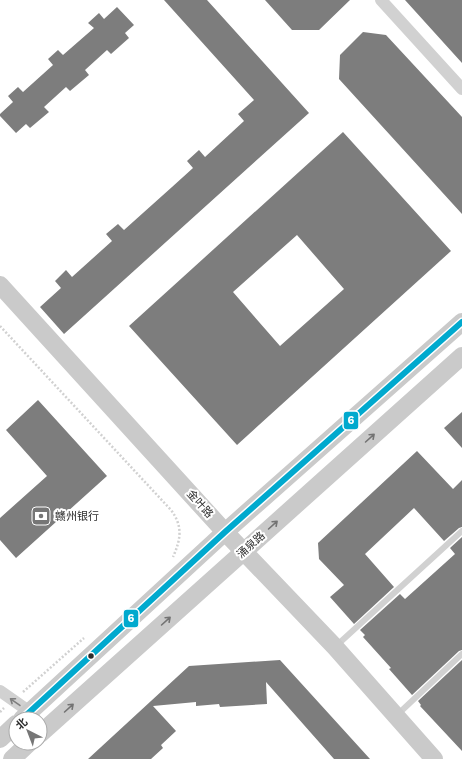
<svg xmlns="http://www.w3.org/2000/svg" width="462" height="759" font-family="'Work Sans','Noto Sans SC',sans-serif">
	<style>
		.building { fill: #7d7d7d; fill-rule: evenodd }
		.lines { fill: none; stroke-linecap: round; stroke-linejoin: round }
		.path { stroke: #d1d1d1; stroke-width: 2.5; stroke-dasharray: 2 2; stroke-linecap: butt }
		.lane { stroke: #d1d1d1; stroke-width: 6 }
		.street { stroke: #d1d1d1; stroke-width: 12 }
		.secondary { stroke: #cacaca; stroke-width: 18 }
		.bus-1-casing { stroke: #fff; stroke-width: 9 }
		.bus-1 { stroke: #00a9ce; stroke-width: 6 }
		.oneway { stroke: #737373 }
		.oneway2 { stroke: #7e7e7e }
		.bus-dot { fill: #2c2c2c; stroke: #fff; stroke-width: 1.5 }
		.labels { text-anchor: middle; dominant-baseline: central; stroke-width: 4; stroke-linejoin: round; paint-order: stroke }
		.street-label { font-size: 11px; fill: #2c2c2c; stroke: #fff }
		.poi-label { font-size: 11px; fill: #2c2c2c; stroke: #fff; text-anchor: start }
		.line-badge { stroke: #fff; stroke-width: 1.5 }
		.badge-label { font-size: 11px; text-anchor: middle; font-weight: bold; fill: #fff }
	</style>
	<rect width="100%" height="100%" fill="#fff"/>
	<path class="building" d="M164,0h43l102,113 -245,221 -24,-27 21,-19 -6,-7 11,-11 6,7 40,-36 -6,-7 12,-10 6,6 48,-43 21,-19 -6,-7 12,-11 6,7 39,-36 -6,-7 16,-14z
		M265,0h85l-31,30h-27z
		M405,0h57v63z
		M117,7l17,18 -9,8 4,5 -18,16 -4,-4 -22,20 4,5 -19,16 -4,-4 -22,20 5,5 -19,16 -4,-4 -10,9 -16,-17v-2l13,-12 -5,-6 10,-9 5,5 30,-27 -5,-6 10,-9 5,5 31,-27 -6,-5 11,-10 5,6z
		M363,32l23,3 76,82v97l-123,-135 1,-24z
		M343,132l108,119 -214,194 -108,-119zM297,235l47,54 -64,57 -47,-54z
		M38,400l69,76 -91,82 -16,-18v-22l47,-42 -41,-46z
		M462,412v36l-18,-20z
		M417,451l36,38 9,-9v47l-3,1 -15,13 -30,-33 -49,46 29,33 -40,37 -24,-27 14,-12 -25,-26 -1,-16z
		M462,537v113l-3,1 -47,44 -23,-26 2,-1 -28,-31 2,-2 -5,-5 40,-36 5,5 50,-45 -5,-6z
		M280,660l90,99h-36l-68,-77 1,22 -47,3 -1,-3 -23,2v-4l-43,4 23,25 -15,14 2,3 -12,11h-63l101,-93z
		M462,660v91l-42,-45 1,-1 -3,-4z"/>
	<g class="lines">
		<path class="path" d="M0,326l171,184c12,16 10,29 2,47
			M23,692l61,-54
			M0,712l4,-4"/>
		<path class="lane" d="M336,646l126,-115
			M397,715l65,-61"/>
		<path class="street" d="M381,0l81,89
			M0,691l30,21"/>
		<path class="secondary" d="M0,285l225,247 110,115 99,112
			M22,719l203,-187 237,-210
			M40,734l422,-378
			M0,739l16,-15
			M12,759l17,-16"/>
		<g class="bus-1-casing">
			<path id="bus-1" d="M22,719l203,-187 237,-210"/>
		</g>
		<use href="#bus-1" class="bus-1"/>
	</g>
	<defs><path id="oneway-shaft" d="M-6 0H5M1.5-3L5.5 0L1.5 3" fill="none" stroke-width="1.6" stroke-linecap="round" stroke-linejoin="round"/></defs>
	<g class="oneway">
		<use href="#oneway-shaft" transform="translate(370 438) rotate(-42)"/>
		<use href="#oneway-shaft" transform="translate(273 525) rotate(-42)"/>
		<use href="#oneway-shaft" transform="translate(166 621) rotate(-42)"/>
		<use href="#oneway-shaft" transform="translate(69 708) rotate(-42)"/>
	</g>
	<use class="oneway2" href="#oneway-shaft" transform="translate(15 702) rotate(-145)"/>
	<defs>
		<g id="bank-square" transform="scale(1)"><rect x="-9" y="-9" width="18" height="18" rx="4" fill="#767676" stroke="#fff"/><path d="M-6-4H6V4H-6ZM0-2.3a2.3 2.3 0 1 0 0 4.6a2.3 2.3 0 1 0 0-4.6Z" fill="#fff"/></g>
	</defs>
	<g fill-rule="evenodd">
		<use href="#bank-square" x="41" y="516"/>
	</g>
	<circle class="bus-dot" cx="91" cy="656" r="3.5"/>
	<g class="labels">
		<g class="street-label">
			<text transform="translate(200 504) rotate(48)">金叶路</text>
			<text transform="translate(251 545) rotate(-42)">涌泉路</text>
		</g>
		<g class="poi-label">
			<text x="55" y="516">赣州银行</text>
		</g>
	</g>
	<g class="line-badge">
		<rect x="343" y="411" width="16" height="19" rx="4" fill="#00a9ce"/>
		<rect x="123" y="609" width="16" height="19" rx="4" fill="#00a9ce"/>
	</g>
	<g class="badge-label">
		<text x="351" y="424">6</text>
		<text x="131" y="622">6</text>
	</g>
	<g transform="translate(28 731) rotate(318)"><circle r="19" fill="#ffffff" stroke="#ababab"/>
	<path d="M0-3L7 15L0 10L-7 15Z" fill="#767676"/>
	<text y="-6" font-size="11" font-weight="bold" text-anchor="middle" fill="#2c2c2c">北</text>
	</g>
</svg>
